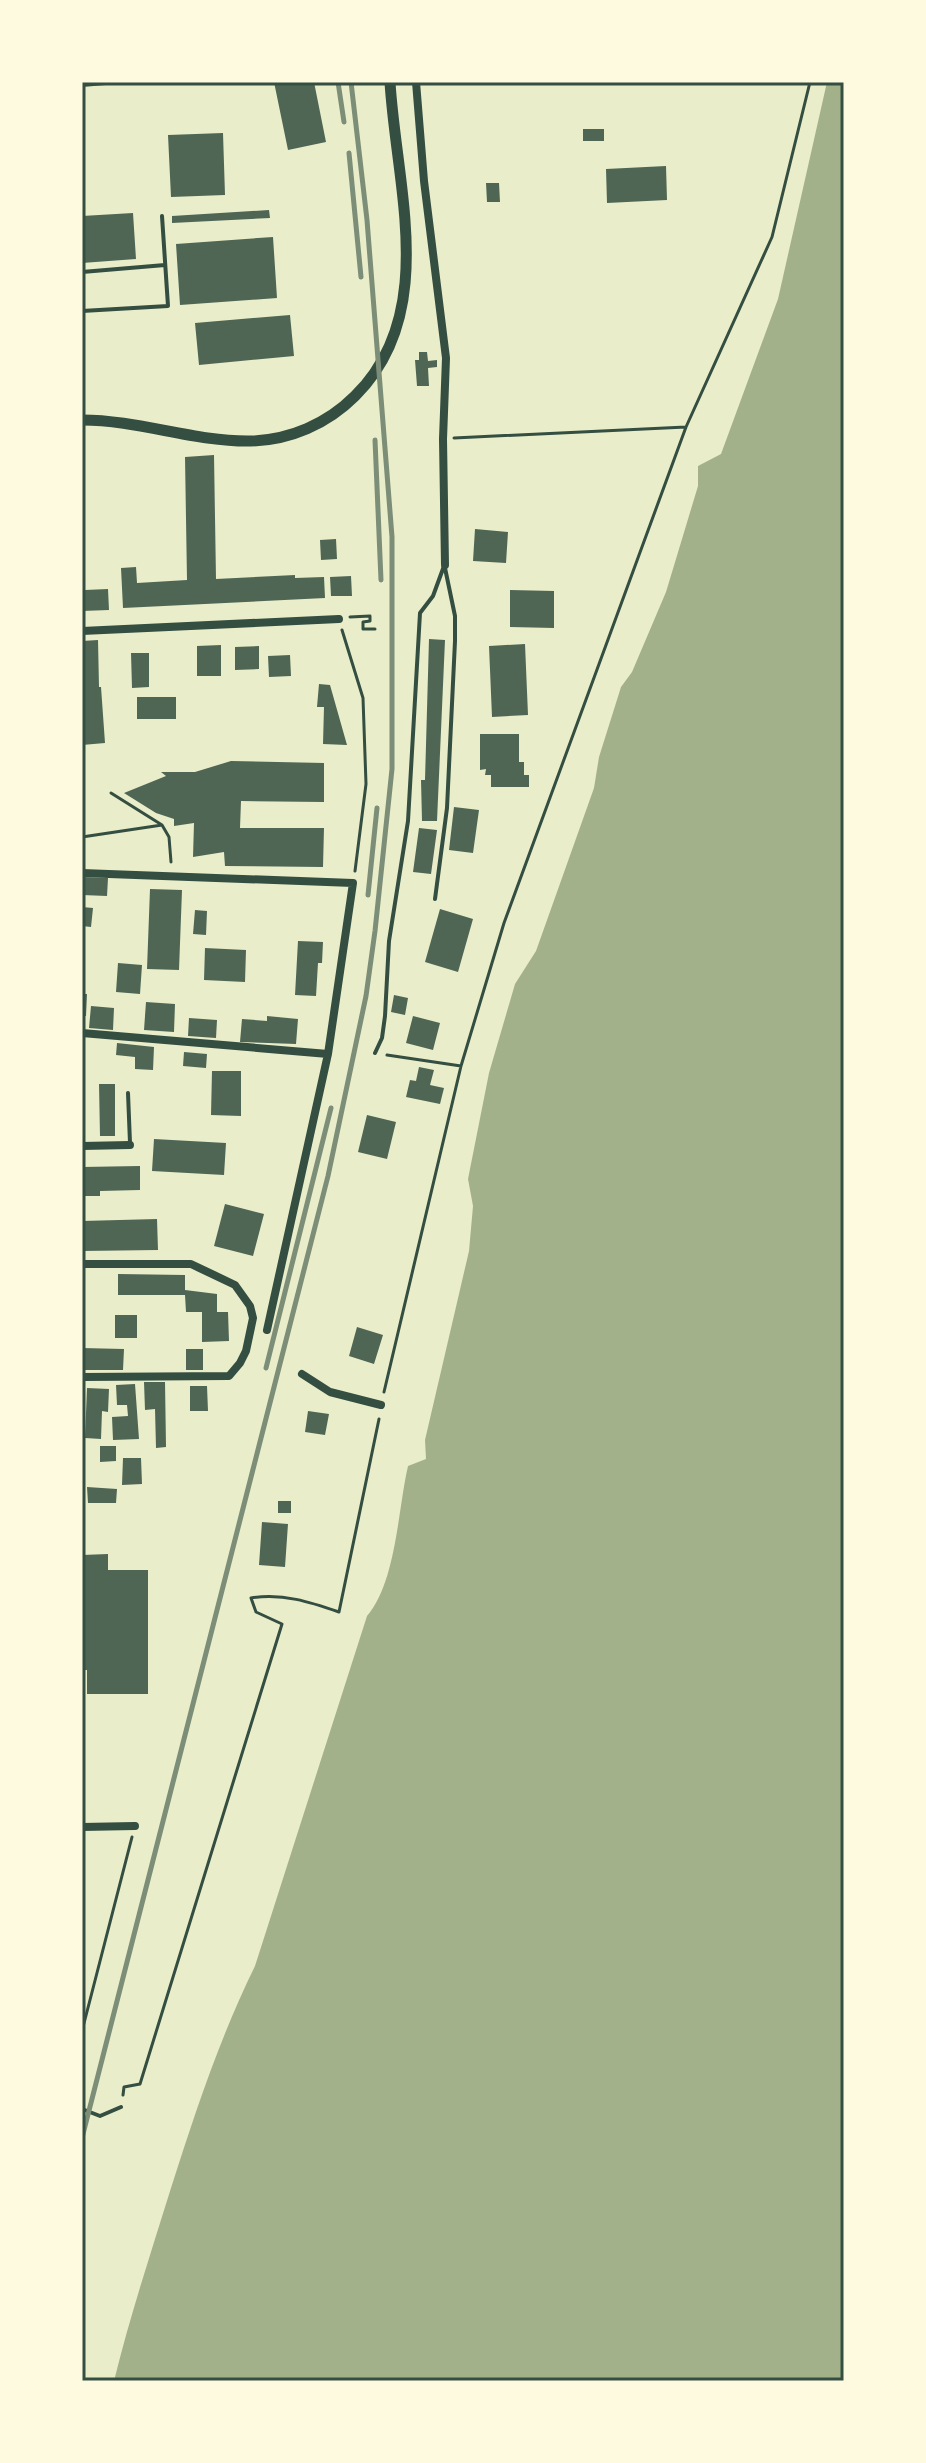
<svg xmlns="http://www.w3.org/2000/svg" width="926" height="2463" font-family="Poppins,sans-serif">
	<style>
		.water { fill: #a3b18a }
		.building { fill: #4f6655 }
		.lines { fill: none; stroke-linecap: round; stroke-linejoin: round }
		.path { stroke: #344e41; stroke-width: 3 }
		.service { stroke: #344e41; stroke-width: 4 }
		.minor { stroke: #344e41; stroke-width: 8 }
		.tertiary { stroke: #344e41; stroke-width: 11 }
		.rail { stroke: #7c8e77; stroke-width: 5 }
		.neatline { fill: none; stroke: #344e41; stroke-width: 3 }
	</style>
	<rect width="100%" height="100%" fill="#e9edc9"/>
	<path class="water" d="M827,82h17v2299h-730c16,-65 37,-129 57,-193 24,-75 49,-151 84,-222l112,-350c29,-33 31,-107 41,-150l18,-7 -1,-19 44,-189 4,-45 -5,-27 21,-106 26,-89 21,-33 58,-163 5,-31 22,-70 11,-15 34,-80 32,-106v-20l23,-12 57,-155z"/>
	<path class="building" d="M274,82h40l12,60 -38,8z
		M583,129h21v12h-21z
		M223,133l2,62 -54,2 -3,-62z
		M666,166l1,34 -60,3 -1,-34z
		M486,183h13l1,19h-13z
		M269,210l1,8 -98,5v-7z
		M133,213l3,46 -54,4v-47z
		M273,237l4,61 -97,7 -4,-61z
		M290,315l4,41 -95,9 -4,-42z
		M419,352h8l1,9 9,-1v7l-9,1 1,18h-12l-2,-26h4z
		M214,455l2,124 79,-4v3l29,-1 1,21 -202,10 -2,-40 15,-1 1,16 50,-3 -2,-123z
		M475,529l33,3 -2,31 -33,-2z
		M336,539l1,20 -16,1 -1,-20z
		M82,576h3v14l23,-1 1,21 -27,1z
		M351,576l1,20h-21l-1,-19z
		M510,590l44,1v37l-44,-1z
		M429,639l16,1 -8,181h-15l-1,-41h4z
		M98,640l1,47h2l4,56 -23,2v-104z
		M525,644l3,71 -36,2 -3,-71z
		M221,645v31h-24v-30z
		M259,646v23l-24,1v-23z
		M131,653h18v34l-17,1z
		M290,655l1,21 -22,1 -1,-21z
		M319,684l11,1 17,60 -24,-1 1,-37h-7z
		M137,697h39v22h-39z
		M480,734h39v28h5v13h5v12h-38v-12h-6l1,-6 -6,1z
		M231,761l93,2v39l-83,-1 -1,27h84l-1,39 -98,-1 -1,-14 -31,5 1,-34 -20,3v-7l-18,-6 -32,-20 42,-17 -5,-4h34z
		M454,807l25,3 -6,43 -24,-3z
		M419,828l18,2 -6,44 -18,-2z
		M82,877l26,1 -1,18 -25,-1z
		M150,889l32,1 -3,80 -32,-1z
		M82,907l11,1 -2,19 -9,-1z
		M440,909l33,10 -15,53 -33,-10z
		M195,910l12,1 -1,24 -13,-1z
		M298,941l25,1 -1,21h-4l-2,33 -21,-1z
		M205,948l41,2 -1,32 -41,-2z
		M118,963l24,2 -2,29 -24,-2z
		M82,994h5l-1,22h-4z
		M394,995l14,3 -3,17 -14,-3z
		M146,1002l29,2 -1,28 -30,-2z
		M91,1006l23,2 -1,22 -24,-2z
		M267,1016l31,3 -2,25 -56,-2 2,-23 25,2z
		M413,1016l27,7 -7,27 -27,-7z
		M189,1018l28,2 -1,18 -28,-2z
		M117,1043l37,4 -1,23 -18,-1v-12l-19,-2z
		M184,1052l23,2 -1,14 -23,-2z
		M419,1067l15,3 -4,15 14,3 -4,16 -34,-7 4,-17 6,1z
		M212,1071h29v45l-30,-1z
		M99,1084h16v52h-15z
		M367,1115l29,7 -9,37 -29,-7z
		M154,1139l72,4 -2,32 -72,-4z
		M140,1166v24l-40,1v5h-18v-29z
		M225,1204l39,10 -11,42 -39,-10z
		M157,1219l1,31 -76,1v-30z
		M118,1274l67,1v15l32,4v18h11l1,29 -27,1v-30h-16l-1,-17h-67z
		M115,1315h22v23h-22z
		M357,1327l26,8 -9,29 -25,-8z
		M82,1348l42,1 -1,21h-41z
		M186,1349h17v21h-17z
		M144,1382h21l1,65 -10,1 -1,-39 -10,1z
		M135,1384l4,55 -26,1 -1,-23 16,-1 -1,-11h-10l-1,-20z
		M190,1386h17l1,25h-18z
		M87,1388l22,1 -1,23 -6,-1 -1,28 -16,-1z
		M308,1411l21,3 -4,21 -20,-3z
		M100,1446h16v15l-16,1z
		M123,1458h18l1,26 -20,1z
		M87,1487l30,2 -1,14h-28z
		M278,1501h13v12h-13z
		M262,1522l26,2 -3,43 -26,-2z
		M108,1554v16h40v124h-61v-24h-5v-115z"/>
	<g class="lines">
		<path class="path" d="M454,438l232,-11
			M350,617l20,-1v5l-7,1v7h12
			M342,630l21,68 3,86 -11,87
			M111,793l51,32
			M82,837l80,-12 7,12 2,25
			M387,1055l74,11
			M384,1392l77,-326 43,-143 182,-496 86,-190 38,-155
			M82,2031l50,-194
			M123,2095l1,-8 16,-3 142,-460 -26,-12 -5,-14c32,-5 59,4 88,14l40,-193"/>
		<path class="service" d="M82,85l35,-3
			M82,272l83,-7
			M82,311l86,-5 -6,-90
			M435,899l12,-91 8,-167v-25l-10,-48
			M375,1053l7,-15 3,-22 4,-75 19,-120 12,-208 13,-17 11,-30
			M128,1093l2,50
			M82,2109l18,7 21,-9"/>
		<path class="minor" d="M416,82l8,99 22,177 -3,81 2,126
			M82,631l257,-12
			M82,873l271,10 -25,171 -61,276
			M82,1033l246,21
			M82,1146l48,-1
			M82,1264h109l44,21 15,21 3,12 -7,33 -6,12 -11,13 -147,1
			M302,1374l28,18 51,13
			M82,1827l53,-1"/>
		<path class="tertiary" d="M82,420c57,0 112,22 169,21 39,-1 76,-17 104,-45 84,-83 41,-210 35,-314"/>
		<path class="rail" d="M338,82l6,40
			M349,153l12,124
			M375,440l6,140
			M368,895l9,-87
			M266,1368l65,-260
			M82,2138l246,-962 38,-180 9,-65 17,-162v-232l-25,-317 -16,-138"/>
	</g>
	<rect width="926" height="2463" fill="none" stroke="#fefae0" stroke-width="168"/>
	<rect x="84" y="84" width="758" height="2295" class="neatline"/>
</svg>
